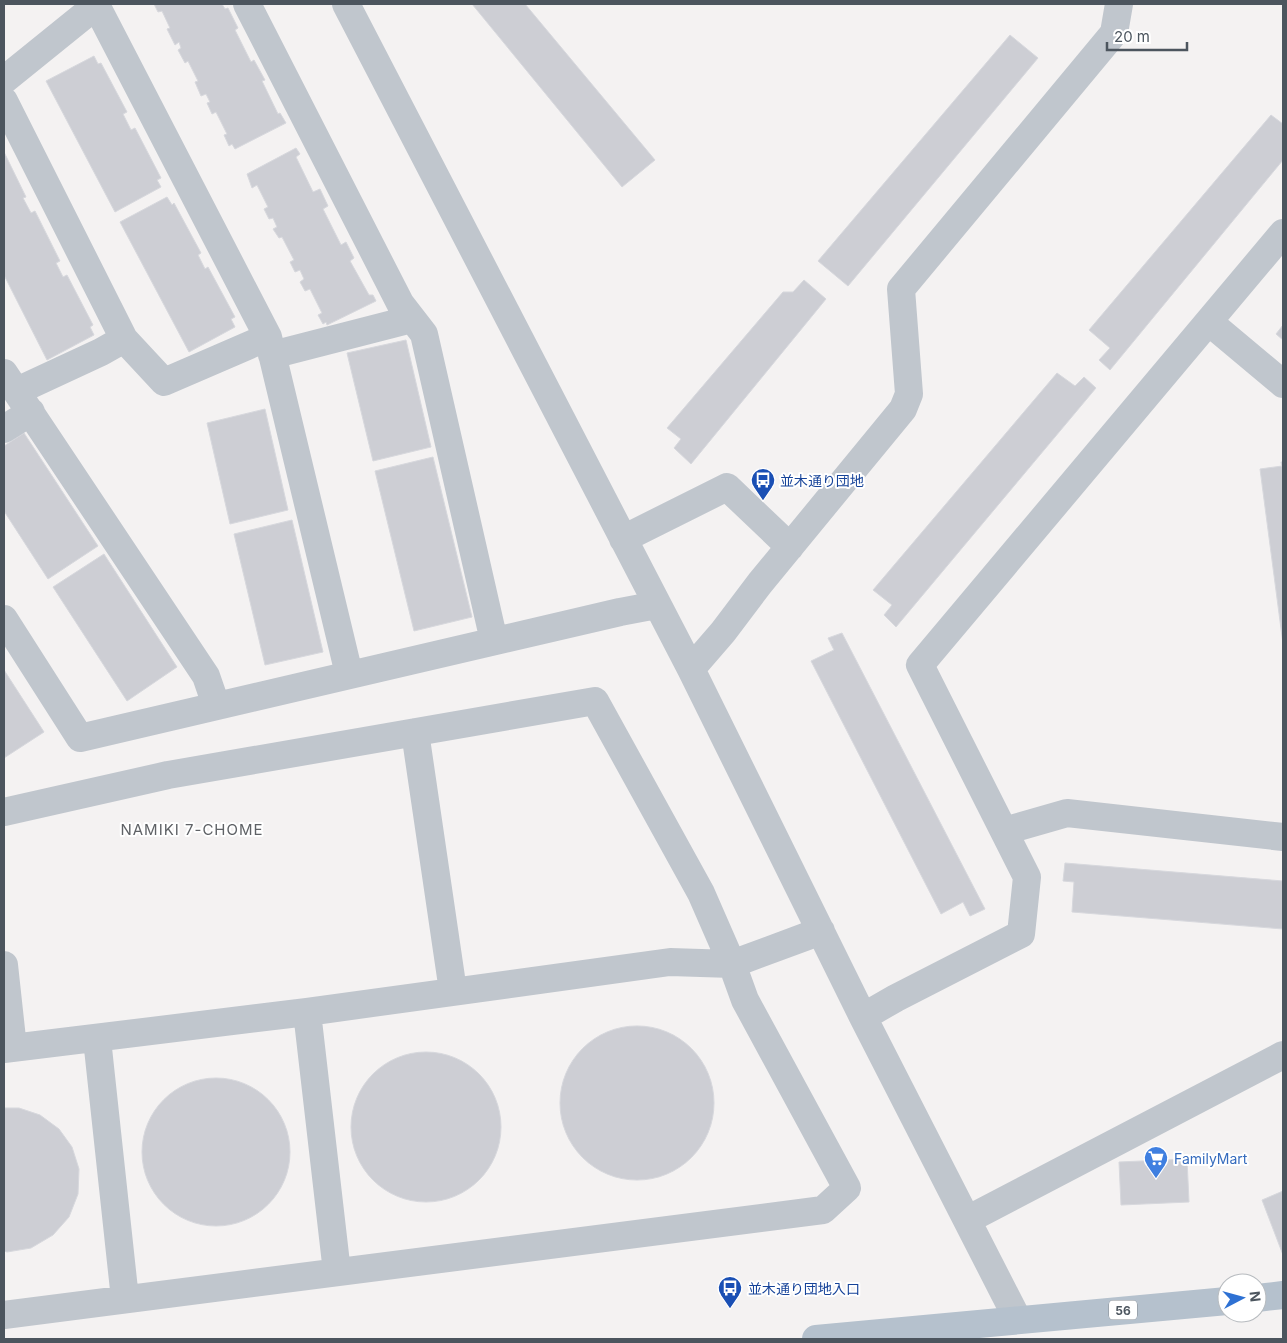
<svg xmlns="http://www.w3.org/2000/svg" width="1287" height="1343" font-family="Inter,'Noto Sans JP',sans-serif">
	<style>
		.building { fill: #cdced4; stroke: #d7d8dd }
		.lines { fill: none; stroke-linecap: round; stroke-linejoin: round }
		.minor { stroke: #c0c6cd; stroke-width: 28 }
		.major { stroke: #b5c1cd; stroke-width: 28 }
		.labels { text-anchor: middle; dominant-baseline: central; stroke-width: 4; stroke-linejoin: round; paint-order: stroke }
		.shield { fill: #fff; stroke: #82888e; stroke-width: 1 }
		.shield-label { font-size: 12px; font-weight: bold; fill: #4c555e }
		.transit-label { font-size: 14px; fill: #164399; stroke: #fff; text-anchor: start }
		.shop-label { font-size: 14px; fill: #366cbe; stroke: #fff; text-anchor: start }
		.neighbourhood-label { font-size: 15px; letter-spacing: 1px; fill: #5f6266; stroke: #fff }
	</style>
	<rect width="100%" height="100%" fill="#f4f2f2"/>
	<path class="building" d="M154,4h68l3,5 3,-1 10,20 -3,2 16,32 3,-2 11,20 -3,1 16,33 2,-1 6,10 -51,26 -3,-5 -3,2 -5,-11 3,-1 -11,-22 -4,2 -5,-11 3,-1 -4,-8 -5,2 -6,-14 3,-1 -10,-20 -3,2 -7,-13 3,-2 -2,-6 -4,3 -8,-16 3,-1 -8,-17 -4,1z
		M472,4h53l130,156 -33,27z
		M1010,35l28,23 -190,228 -30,-25z
		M94,56l4,8 3,-1 26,49 -4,2 8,16 4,-2 26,50 -4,2 4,7 -46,25 -69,-131z
		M1271,115l12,9v36l-173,210 -11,-10 11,-12 -21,-18z
		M296,148l4,6 -4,3 17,35 7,-3 8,17 -5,3 18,36 5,-3 8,16 -4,3 19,34h4l3,6 -49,24 -1,-3 -3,2 -5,-9 4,-2 -12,-24 -5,2 -5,-9 4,-3 -4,-9 -5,2 -5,-10 4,-2 -12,-23 -3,1 -6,-9 4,-2 -4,-9 -4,1 -5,-10 4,-2 -11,-22 -5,3 -5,-14z
		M4,152l22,45 -3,1 8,15 4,-2 25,50 -4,2 7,14 4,-2 26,50 -3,2 4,8 -47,25 -43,-85z
		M167,197l5,8 2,-2 27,50 -3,2 7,14 3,-2 27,50 -4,2 4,8 -46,25 -69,-130z
		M804,280l22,19 -135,165 -17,-16 7,-9 -14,-11 116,-136h10z
		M1283,325v15l-7,-6z
		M406,340l25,107 -58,14 -26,-108z
		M1057,373l18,13 9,-9 12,11 -200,239 -12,-12 8,-10 -19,-15z
		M265,409l23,101 -58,14 -23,-101z
		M24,433l74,113 -50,33 -44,-68v-65z
		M433,457l39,160 -58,14 -39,-160z
		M1281,462h2v182l-23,-175 22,-3z
		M292,520l31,132 -58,13 -31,-131z
		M104,554l73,113 -50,34 -74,-114z
		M842,633l143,276 -15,7 -7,-14 -22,12 -130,-253 23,-11 -6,-12z
		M4,670l40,62 -40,26z
		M1065,863l218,18v48l-211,-17 2,-30 -11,-1z
		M560 1103a77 77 0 1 1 154 0a77 77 0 1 1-154 0Z
		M351 1127a75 75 0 1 1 150 0a75 75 0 1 1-150 0Z
		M142 1152a74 74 0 1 1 148 0a74 74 0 1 1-148 0Z
		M4,1108h15l21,7 19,14 13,18 7,22 -1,25 -9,23 -16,18 -22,13 -24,4 -3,-1z
		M1187,1159l2,43 -68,3 -2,-43z
		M1283,1191v64l-21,-55z"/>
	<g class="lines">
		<path class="minor" d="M247,4l153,299 24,31 70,307
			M346,4l345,665 172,348 155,303
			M96,5l172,332 81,337
			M4,80l94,-76
			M4,101l120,238 40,43 104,-45
			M1209,322l74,62
			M272,355l140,-36
			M4,373l202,303 10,29
			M17,391l84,-39 23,-13
			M4,429l27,-17
			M623,539l104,-52 63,60
			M4,619l76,119 540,-126 37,-7
			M691,669l32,-37 37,-49 143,-174 6,-15 -8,-105 213,-256 5,-29
			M415,732l38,259
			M4,812l164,-37 427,-74 106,192 31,71 13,36 102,188 -24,22 -819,105
			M1004,831l63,-18 216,24
			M4,965l9,83
			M307,1012l30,260
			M863,1017l33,-19 125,-64 6,-57 -107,-212 363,-432
			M97,1039l28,260
			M4,1049l303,-37 363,-50 62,2 89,-33
			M967,1220l316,-165"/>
		<path class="major" d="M1257,1298l26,-3
			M816,1339l411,-38"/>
	</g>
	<defs>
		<g id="bus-pin" transform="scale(1.25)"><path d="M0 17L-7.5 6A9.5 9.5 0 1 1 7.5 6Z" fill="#1a4fb4" stroke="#fff"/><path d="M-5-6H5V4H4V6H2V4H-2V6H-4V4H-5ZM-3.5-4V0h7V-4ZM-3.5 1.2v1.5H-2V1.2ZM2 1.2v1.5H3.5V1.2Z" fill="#fff"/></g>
		<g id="supermarket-pin" transform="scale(1.25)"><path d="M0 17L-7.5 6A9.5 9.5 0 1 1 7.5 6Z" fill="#3f7fe0" stroke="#fff"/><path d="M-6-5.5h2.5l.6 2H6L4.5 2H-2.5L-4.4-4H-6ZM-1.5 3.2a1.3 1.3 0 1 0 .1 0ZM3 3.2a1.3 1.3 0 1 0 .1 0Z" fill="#fff"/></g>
	</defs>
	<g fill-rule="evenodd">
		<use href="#bus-pin" x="763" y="480"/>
		<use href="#supermarket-pin" x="1156" y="1158"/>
		<use href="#bus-pin" x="730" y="1288"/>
	</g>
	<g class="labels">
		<rect class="shield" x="1109" y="1300.5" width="28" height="19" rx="4"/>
		<g class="shield-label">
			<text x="1123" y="1310">56</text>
		</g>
		<g class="transit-label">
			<text x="780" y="480">並木通り団地</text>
			<text x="748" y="1288">並木通り団地入口</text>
		</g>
		<g class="shop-label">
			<text x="1174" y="1158">FamilyMart</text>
		</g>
		<g class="neighbourhood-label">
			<text x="192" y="829">NAMIKI 7-CHOME</text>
		</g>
	</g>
	<rect width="1287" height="1343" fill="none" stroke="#4c555e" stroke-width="10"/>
	<g transform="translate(1242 1298) rotate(84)"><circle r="24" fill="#ffffff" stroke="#b7bbbf"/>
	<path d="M0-4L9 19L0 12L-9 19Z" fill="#2e71d3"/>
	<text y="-8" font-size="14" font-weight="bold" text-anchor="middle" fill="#4c555e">N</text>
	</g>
	<path d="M1107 42v8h80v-8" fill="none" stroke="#4c555e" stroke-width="2.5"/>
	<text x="1114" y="42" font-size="15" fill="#4c555e" stroke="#ffffff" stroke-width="4" paint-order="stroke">20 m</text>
</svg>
